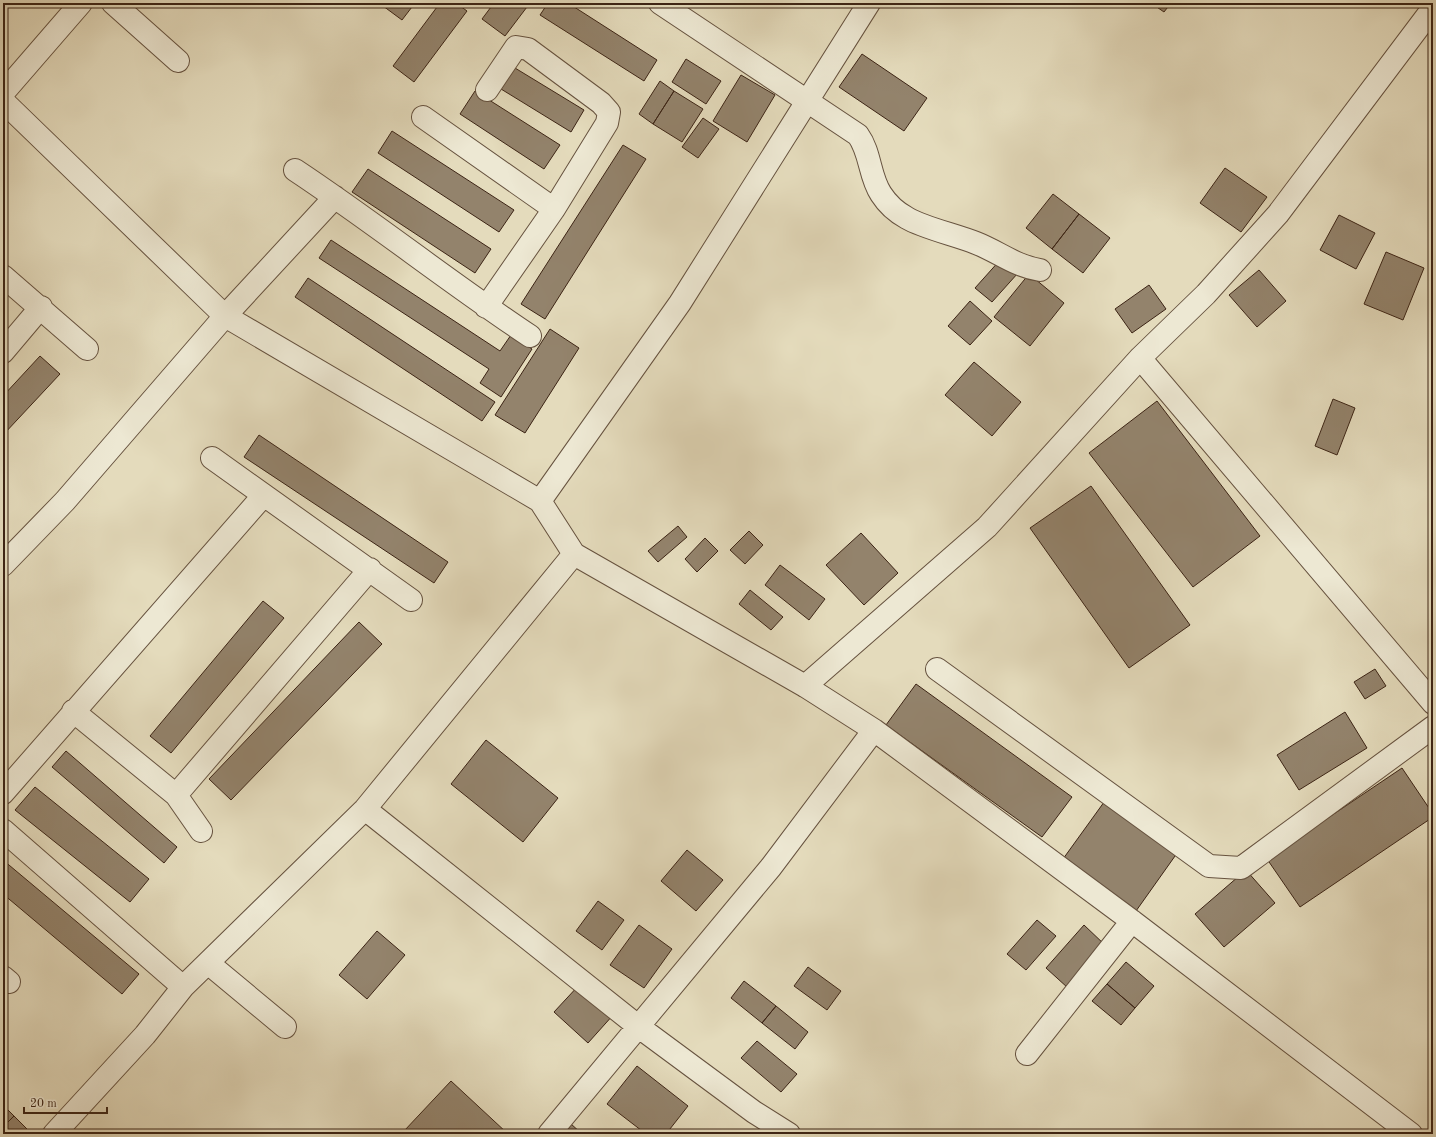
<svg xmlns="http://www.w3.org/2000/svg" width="1436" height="1137" font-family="'Old Standard TT',serif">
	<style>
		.building { fill: #93836c; stroke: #3c2415 }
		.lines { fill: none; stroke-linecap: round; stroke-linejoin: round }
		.minor-casing { stroke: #66523f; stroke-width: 24 }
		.minor { stroke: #ede8d3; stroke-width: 22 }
	</style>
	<rect width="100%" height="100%" fill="#e4dbbc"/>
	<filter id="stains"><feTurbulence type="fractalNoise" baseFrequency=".005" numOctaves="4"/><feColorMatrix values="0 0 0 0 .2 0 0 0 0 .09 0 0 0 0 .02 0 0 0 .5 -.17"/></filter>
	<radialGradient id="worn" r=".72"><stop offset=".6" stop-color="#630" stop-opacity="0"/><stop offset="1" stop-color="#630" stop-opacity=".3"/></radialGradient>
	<path class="building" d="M379,3h36l-13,17z
		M440,3h16l11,8 -53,71 -21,-16z
		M494,3h36l-25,33 -23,-17z
		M548,3h20l89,57 -13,21 -104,-66z
		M1151,3h20l-7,9z
		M862,54l65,44 -23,33 -65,-44z
		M686,59l35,22 -15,23 -34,-22z
		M515,68l69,42 -13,22 -70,-43z
		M741,75l34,20 -28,47 -34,-21z
		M660,81l14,10 -21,33 -14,-10z
		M475,91l85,54 -16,24 -84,-55z
		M674,91l29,18 -21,33 -29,-18z
		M703,118l16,11 -21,29 -16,-11z
		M392,131l122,79 -15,22 -121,-79z
		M623,145l23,14 -101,160 -24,-15z
		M1225,168l42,29 -26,35 -41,-29z
		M368,169l123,80 -16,24 -123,-81z
		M1053,194l26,20 -27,35 -26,-21z
		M1079,214l31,24 -27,35 -31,-24z
		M1339,215l36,18 -19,36 -36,-19z
		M331,240l169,111 11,-16 21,14 -31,48 -21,-14 9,-14 -170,-111z
		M1386,252l38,16 -21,52 -39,-16z
		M1001,259l17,14 -26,29 -17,-14z
		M1259,270l27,31 -29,26 -28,-32z
		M1029,274l35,29 -34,43 -36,-29z
		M308,278l187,124 -13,19 -187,-124z
		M1149,285l17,24 -34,24 -17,-24z
		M970,301l22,20 -22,24 -22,-19z
		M550,329l29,19 -54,85 -30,-18z
		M40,356l20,18 -57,61v-39z
		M974,362l47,40 -29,34 -47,-41z
		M1333,399l22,9 -18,47 -22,-9z
		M1157,401l103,135 -67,51 -104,-134z
		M259,435l189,127 -14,21 -190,-126z
		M1091,486l99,139 -61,43 -99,-140z
		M678,526l9,11 -29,25 -10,-11z
		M749,531l14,14 -18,19 -15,-14z
		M861,533l37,40 -34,32 -38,-40z
		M705,538l13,13 -21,21 -12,-13z
		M780,565l45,34 -16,21 -44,-35z
		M750,590l33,27 -12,13 -32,-26z
		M263,601l21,17 -113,135 -21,-17z
		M359,622l23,22 -151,156 -22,-21z
		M1375,669l11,17 -21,13 -11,-17z
		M916,684l156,113 -30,40 -156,-112z
		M1345,712l22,36 -68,42 -22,-35z
		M486,740l72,58 -35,44 -72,-58z
		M66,751l111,96 -13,16 -112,-96z
		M1402,768l31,46v3l-133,90 -33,-48z
		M35,787l114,92 -19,23 -115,-92z
		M1107,798l73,51 -44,62 -73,-52z
		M687,850l36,30 -27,31 -35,-30z
		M3,860l136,114 -17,20 -119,-100z
		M1246,870l29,33 -51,44 -29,-33z
		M598,901l26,19 -22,30 -26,-19z
		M1037,920l19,16 -30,34 -19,-16z
		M639,925l33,24 -28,39 -34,-23z
		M1084,925l22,21 -38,42 -22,-20z
		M377,931l28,24 -38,44 -28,-24z
		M1126,962l28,24 -19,22 -28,-24z
		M808,967l33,24 -14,19 -33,-24z
		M744,981l32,25 -14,17 -31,-25z
		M580,984l34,30 -26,29 -34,-31z
		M1107,984l28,24 -14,17 -29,-24z
		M776,1006l32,26 -13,17 -33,-26z
		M757,1041l40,33 -16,18 -40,-34z
		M637,1066l51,40 -22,28h-20l-39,-30z
		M451,1081l56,52 -1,1h-98l-4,-3z
		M3,1105l11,11 -11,11z
		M14,1116l18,18h-29v-7z
		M570,1123l12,11h-22z"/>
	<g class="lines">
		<g class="minor-casing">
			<path id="minor" d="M113,3l65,58
				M660,3l198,132c13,18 11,41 23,59 7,11 15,18 26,24 17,10 49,17 69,25 23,9 39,23 64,27
				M3,93l78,-90
				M3,101l222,215 315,185 34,53 231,132 69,44 258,191 279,213
				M423,117l131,92
				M295,170c80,53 155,113 235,166
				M3,276l84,73
				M486,307l68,-98 53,-86 2,-11 -8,-9 -73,-54 -12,-2 -29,43
				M3,352l38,-45
				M1140,358l293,345
				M212,458l199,142
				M540,501l140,-198 189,-300
				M3,565l62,-64 160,-185 110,-119
				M937,669l272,197 32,2 192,-141
				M805,686l182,-159 153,-169 66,-64 72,-80 155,-206
				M73,711l103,84 25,36
				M3,793l260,-297
				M176,795l194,-226
				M365,809l274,218 115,85 35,22
				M3,830l180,157
				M208,963l77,64
				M3,977l6,5
				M1027,1054l105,-133
				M54,1134l91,-99 38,-48 182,-178 209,-255
				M549,1134l222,-267 103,-137"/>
		</g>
		<use href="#minor" class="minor"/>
	</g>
	<rect width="1436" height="1137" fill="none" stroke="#e4dbbc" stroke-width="16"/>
	<rect x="4" y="4" width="1428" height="1129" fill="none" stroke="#3c2415" stroke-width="2"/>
	<rect x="8" y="8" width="1420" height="1121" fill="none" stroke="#3c2415"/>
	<path d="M24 1107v6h83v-6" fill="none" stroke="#3c2415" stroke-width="2"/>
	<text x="30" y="1107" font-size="12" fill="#3c2415" stroke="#ede8d3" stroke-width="3" paint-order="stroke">20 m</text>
	<rect width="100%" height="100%" filter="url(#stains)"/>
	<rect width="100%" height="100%" fill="url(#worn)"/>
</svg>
